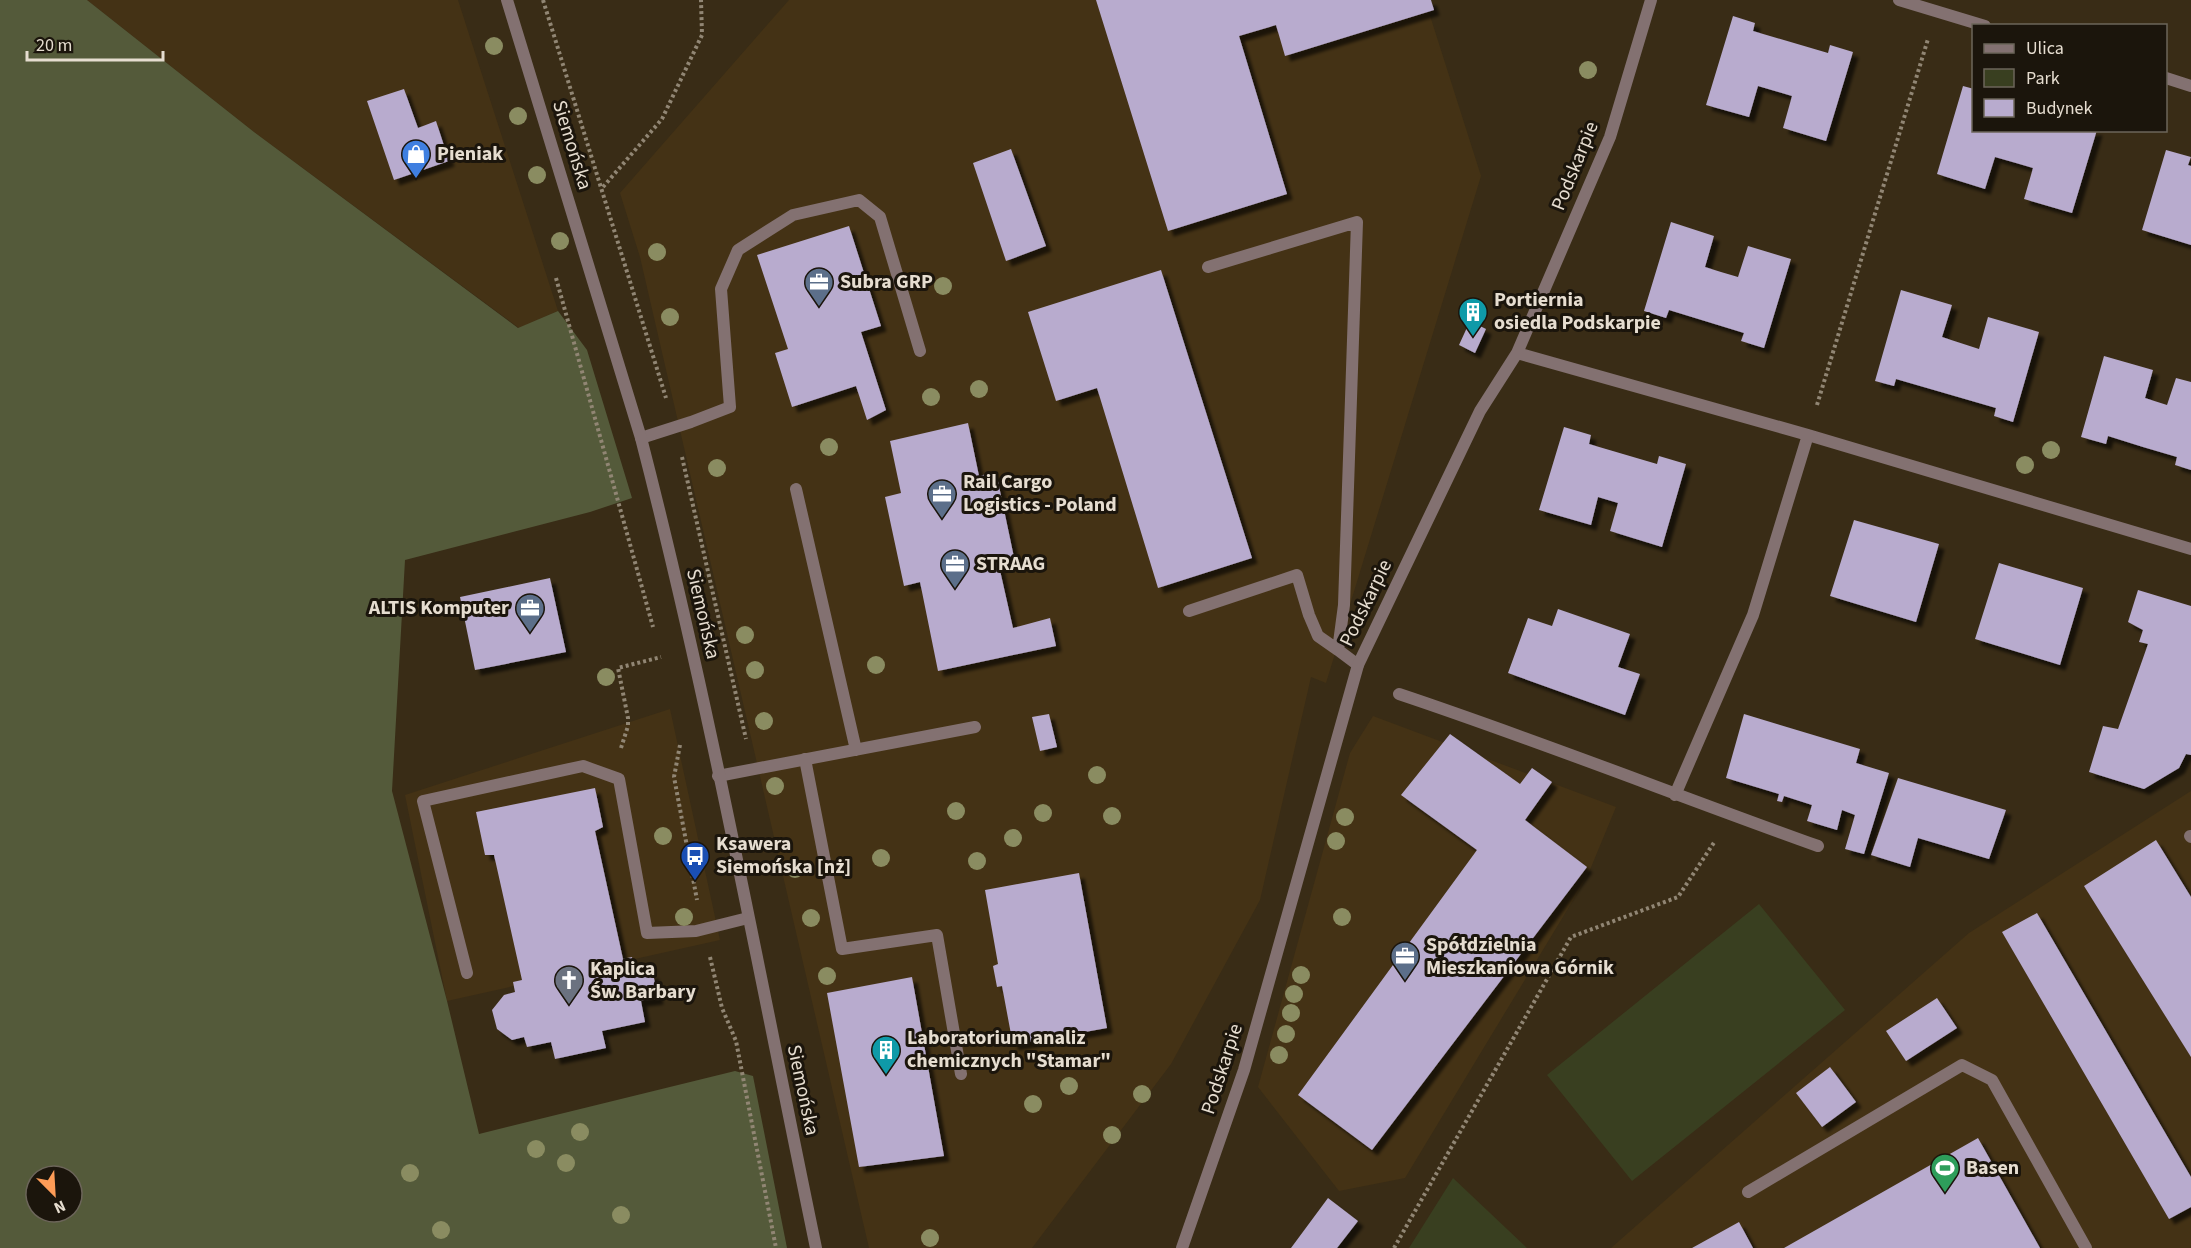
<svg xmlns="http://www.w3.org/2000/svg" width="2191" height="1248" font-family="'Source Sans 3',sans-serif">
	<style>
		.built { fill: #443215 }
		.green { fill: #393f20 }
		.forest { fill: #545a3a; fill-rule: evenodd }
		.building { fill: #b8abce; filter: url(#shadow) }
		.lines { fill: none; stroke-linecap: round; stroke-linejoin: round }
		.path { stroke: #918674; stroke-width: 4; stroke-dasharray: 3 3; stroke-linecap: butt }
		.lane { stroke: #837171; stroke-width: 12 }
		.street { stroke: #837171; stroke-width: 12 }
		.tree { fill: #8a8c61 }
		.labels { text-anchor: middle; dominant-baseline: central; stroke-width: 6; stroke-linejoin: round; paint-order: stroke }
		.street-label { font-size: 20px; fill: #e6ddd0; stroke: #1b150c }
		.poi-label { font-size: 20px; font-weight: bold; fill: #e6ddd0; stroke: #1b150c; text-anchor: start }
	</style>
	<defs>
		<filter id="shadow"><feDropShadow dx="5.5" dy="5.5" stdDeviation="1.5" flood-color="#0009"/></filter>
	</defs>
	<rect width="100%" height="100%" fill="#392c16"/>
	<path class="built" d="M87,0h371l100,311 -39,17 -265,-196z
		M789,0h636l56,176 -155,507 -15,-6 -51,223 -89,164 -139,184h-163l-229,-991 -20,-64z
		M670,709l50,231 -273,61 -42,-206z
		M1373,716l243,91 -29,70 -182,301 -66,13 -81,-104 92,-334z
		M2191,791v457h-580l358,-315z"/>
	<path class="green" d="M1759,904l86,106 -213,171 -85,-106z
		M1453,1178l74,70h-118z"/>
	<path class="forest" d="M0,0h87l167,132 264,196 40,-17 29,39 45,148 -42,14 -185,48 -13,231 55,210 32,133 256,-63 18,5 34,172h-787zM36,1176h36v36h-36z"/>
	<path class="building" d="M1096,0h335l3,10 -149,46 -9,-31 -37,11 48,158 -119,37z
		M1733,16l22,7 -2,8 75,22 2,-8 23,7 -27,89 -43,-13 9,-32 -34,-10 -9,31 -43,-12z
		M1963,86l11,3v41h123l-25,83 -48,-14 9,-31 -17,-5 -21,-6 -10,32 -48,-15z
		M404,89l14,39 18,-7 13,40 -55,19 -27,-79z
		M1011,149l35,97 -40,15 -33,-98z
		M2166,150l25,7 -3,8 3,1v79l-49,-15z
		M1671,222l43,14 -9,31 16,5 17,5 10,-31 43,13 -27,89 -23,-7 3,-8 -75,-23 -3,8 -22,-7z
		M849,226l32,100 -20,6 25,78 -19,10 -11,-34 -64,21 -17,-54 13,-4 -31,-94z
		M1161,270l91,288 -94,30 -61,-200 -41,13 -28,-89z
		M1901,290l51,15 -10,32 37,12 9,-32 51,15 -26,90 -19,-6 2,-8 -100,-29 -2,7 -19,-5z
		M1470,321l16,8 -11,24 -16,-8z
		M2104,356l49,14 -8,28 22,7 9,-27 15,4v88l-16,-5 2,-8 -34,-10 -35,-11 -2,8 -25,-7z
		M968,423l11,53 17,-4 19,90 -16,4 14,62 37,-10 6,28 -118,25 -18,-89 -16,4 -19,-89 16,-4 -11,-52z
		M1564,427l27,8 -2,9 68,20 2,-8 27,8 -24,83 -52,-16 8,-28 -20,-6 -7,28 -52,-15z
		M1854,520l85,24 -23,78 -86,-26z
		M1999,563l84,25 -23,77 -85,-26z
		M550,578l16,74 -91,18 -15,-73z
		M2138,590l53,16v149l-5,-1 -7,14 -35,21 -55,-17 14,-46 15,3 30,-85 -9,-2 4,-12 -15,-8z
		M1558,609l72,25 -12,33 22,7 -15,41 -117,-42 20,-55 24,8z
		M1049,714l8,33 -17,4 -8,-34z
		M1744,714l116,35 -4,14 33,10 -25,81 -19,-5 10,-34 -13,-5 -5,20 -30,-9 5,-16 -28,-9 -2,6 -5,-1 2,-7 -53,-16z
		M1450,734l70,50 12,-16 20,14 -27,38 62,47 -215,283 -74,-55 179,-245 -76,-55z
		M1898,778l108,32 -17,49 -71,-21 -8,29 -39,-12z
		M595,788l8,39 -8,4 28,128 9,-2 4,19 17,-3 5,26 -17,2 4,21 -43,9 4,17 -51,11 -4,-17 -24,5 -3,-10 -12,3 -15,-11 -5,-19 12,-15 11,-3 -2,-10 9,-2 -28,-125h-9l-9,-43z
		M2156,840l35,57v160l-107,-171z
		M1079,873l28,155 -94,17 -11,-59 -5,1 -4,-21 5,-2 -13,-74z
		M2037,913l154,264v30l-22,12 -167,-287z
		M912,977l32,179 -85,11 -32,-174z
		M1937,998l20,30 -51,33 -20,-30z
		M1830,1067l26,35 -34,25 -26,-34z
		M1978,1138l62,110h-256z
		M1328,1198l30,23 -21,27h-46z
		M1739,1222l14,26h-61z"/>
	<g class="lines">
		<path class="path" d="M543,0l123,398
			M603,187l59,-68 40,-84 -1,-35
			M556,278l97,349
			M1817,405l111,-366
			M682,457l64,282
			M680,745l-6,32 23,123
			M621,748l7,-22v-8l-10,-50 43,-11
			M710,957l12,51 14,33 40,207
			M1394,1248l177,-311 107,-40 37,-56"/>
		<path class="lane" d="M1208,267l149,-45 -13,383 -6,45 20,15
			M641,438l50,-16 39,-15 -9,-118 17,-39 55,-35 66,-15 21,17 40,134
			M796,489l60,261
			M1189,611l108,-36 12,40 9,21 20,14
			M805,759l37,190 95,-14 24,139
			M718,776l257,-49
			M2190,836l1,1
			M467,973l-44,-172 160,-35 36,13 28,154 49,-2 52,-13
			M1748,1192l214,-127 30,15 94,168"/>
		<path class="street" d="M507,0l134,438c69,267 119,540 175,810
			M1899,0l86,26
			M2166,78l25,8
			M1517,353l291,82 383,114
			M1399,694c141,47 279,102 419,152
			M1675,795l78,-180 55,-180
			M1182,1248l62,-178 114,-405 122,-254 37,-58 93,-216 41,-137"/>
	</g>
	<g class="tree">
		<circle cx="494" cy="46" r="9"/>
		<circle cx="1588" cy="70" r="9"/>
		<circle cx="518" cy="116" r="9"/>
		<circle cx="537" cy="175" r="9"/>
		<circle cx="560" cy="241" r="9"/>
		<circle cx="657" cy="252" r="9"/>
		<circle cx="943" cy="286" r="9"/>
		<circle cx="670" cy="317" r="9"/>
		<circle cx="979" cy="389" r="9"/>
		<circle cx="931" cy="397" r="9"/>
		<circle cx="829" cy="447" r="9"/>
		<circle cx="2051" cy="450" r="9"/>
		<circle cx="2025" cy="465" r="9"/>
		<circle cx="717" cy="468" r="9"/>
		<circle cx="745" cy="635" r="9"/>
		<circle cx="876" cy="665" r="9"/>
		<circle cx="755" cy="670" r="9"/>
		<circle cx="606" cy="677" r="9"/>
		<circle cx="764" cy="721" r="9"/>
		<circle cx="1097" cy="775" r="9"/>
		<circle cx="775" cy="786" r="9"/>
		<circle cx="956" cy="811" r="9"/>
		<circle cx="1043" cy="813" r="9"/>
		<circle cx="1112" cy="816" r="9"/>
		<circle cx="1345" cy="817" r="9"/>
		<circle cx="663" cy="836" r="9"/>
		<circle cx="1013" cy="838" r="9"/>
		<circle cx="1336" cy="841" r="9"/>
		<circle cx="881" cy="858" r="9"/>
		<circle cx="977" cy="861" r="9"/>
		<circle cx="795" cy="869" r="9"/>
		<circle cx="684" cy="917" r="9"/>
		<circle cx="1342" cy="917" r="9"/>
		<circle cx="811" cy="918" r="9"/>
		<circle cx="1301" cy="975" r="9"/>
		<circle cx="827" cy="976" r="9"/>
		<circle cx="1294" cy="994" r="9"/>
		<circle cx="1291" cy="1013" r="9"/>
		<circle cx="1286" cy="1034" r="9"/>
		<circle cx="1279" cy="1055" r="9"/>
		<circle cx="1069" cy="1086" r="9"/>
		<circle cx="1142" cy="1094" r="9"/>
		<circle cx="1033" cy="1104" r="9"/>
		<circle cx="580" cy="1132" r="9"/>
		<circle cx="1112" cy="1135" r="9"/>
		<circle cx="536" cy="1149" r="9"/>
		<circle cx="566" cy="1163" r="9"/>
		<circle cx="410" cy="1173" r="9"/>
		<circle cx="621" cy="1215" r="9"/>
		<circle cx="441" cy="1230" r="9"/>
		<circle cx="930" cy="1238" r="9"/>
	</g>
	<defs>
		<g id="shop-pin" transform="scale(1.5)"><path d="M0 17L-7.5 6A9.5 9.5 0 1 1 7.5 6Z" fill="#3f7fe0" stroke="#1b150c"/><path d="M-5-2.5h2.3a2.7 3.5 0 0 1 5.4 0H5L5.5 6h-11ZM-1.5-2.5h3a1.5 2.3 0 0 0-3 0Z" fill="#fff"/></g>
		<g id="office-pin" transform="scale(1.5)"><path d="M0 17L-7.5 6A9.5 9.5 0 1 1 7.5 6Z" fill="#5c6f8a" stroke="#1b150c"/><path d="M-6-3h4V-5.5h4V-3h4V5H-6ZM-1-4.5V-3h2v-1.5ZM-6 0V1H6V0Z" fill="#fff"/></g>
		<g id="building-pin" transform="scale(1.5)"><path d="M0 17L-7.5 6A9.5 9.5 0 1 1 7.5 6Z" fill="#0f9aa8" stroke="#1b150c"/><path d="M-4-6H4V6H1V3H-1V6H-4ZM-2.5-4.3h1.7v1.8h-1.7ZM.8-4.3h1.7v1.8H.8ZM-2.5-1h1.7V.8h-1.7ZM.8-1h1.7V.8H.8Z" fill="#fff"/></g>
		<g id="bus-pin" transform="scale(1.5)"><path d="M0 17L-7.5 6A9.5 9.5 0 1 1 7.5 6Z" fill="#1a4fb4" stroke="#1b150c"/><path d="M-5-6H5V4H4V6H2V4H-2V6H-4V4H-5ZM-3.5-4V0h7V-4ZM-3.5 1.2v1.5H-2V1.2ZM2 1.2v1.5H3.5V1.2Z" fill="#fff"/></g>
		<g id="church-pin" transform="scale(1.5)"><path d="M0 17L-7.5 6A9.5 9.5 0 1 1 7.5 6Z" fill="#6b7280" stroke="#1b150c"/><path d="M-1.2-6h2.4v3.5h3.3v2.4h-3.3V6h-2.4V-.1h-3.3v-2.4h3.3Z" fill="#fff"/></g>
		<g id="stadium-pin" transform="scale(1.5)"><path d="M0 17L-7.5 6A9.5 9.5 0 1 1 7.5 6Z" fill="#2e9e5b" stroke="#1b150c"/><path d="M0-5a6.5 5 0 1 0 0 10a6.5 5 0 1 0 0-10ZM-3.5-1.8h7v3.6h-7Z" fill="#fff"/></g>
	</defs>
	<g fill-rule="evenodd">
		<use href="#shop-pin" x="416" y="154"/>
		<use href="#office-pin" x="819" y="282"/>
		<use href="#building-pin" x="1473" y="312"/>
		<use href="#office-pin" x="942" y="494"/>
		<use href="#office-pin" x="955" y="564"/>
		<use href="#office-pin" x="530" y="608"/>
		<use href="#bus-pin" x="695" y="856"/>
		<use href="#office-pin" x="1405" y="956"/>
		<use href="#church-pin" x="569" y="980"/>
		<use href="#building-pin" x="886" y="1050"/>
		<use href="#stadium-pin" x="1945" y="1168"/>
	</g>
	<g class="labels">
		<g class="street-label">
			<text transform="translate(572 145) rotate(73)">Siemońska</text>
			<text transform="translate(1575 166) rotate(-68)">Podskarpie</text>
			<text transform="translate(1366 603) rotate(-64)">Podskarpie</text>
			<text transform="translate(703 614) rotate(77)">Siemońska</text>
			<text transform="translate(1222 1069) rotate(-72)">Podskarpie</text>
			<text transform="translate(803 1090) rotate(78)">Siemońska</text>
		</g>
		<g class="poi-label">
			<text x="437" y="154">Pieniak</text>
			<text x="840" y="282">Subra GRP</text>
			<text x="1494" y="300">Portiernia<tspan x="1494" dy="23">osiedla Podskarpie</tspan></text>
			<text x="963" y="482">Rail Cargo<tspan x="963" dy="23">Logistics - Poland</tspan></text>
			<text x="976" y="564">STRAAG</text>
			<text x="509" y="608" text-anchor="end">ALTIS Komputer</text>
			<text x="716" y="844">Ksawera<tspan x="716" dy="23">Siemońska [nż]</tspan></text>
			<text x="1426" y="945">Spółdzielnia<tspan x="1426" dy="23">Mieszkaniowa Górnik</tspan></text>
			<text x="590" y="969">Kaplica<tspan x="590" dy="23">Św. Barbary</tspan></text>
			<text x="907" y="1038">Laboratorium analiz<tspan x="907" dy="23">chemicznych "Stamar"</tspan></text>
			<text x="1966" y="1168">Basen</text>
		</g>
	</g>
	<rect x="1972" y="24" width="195" height="108" fill="#1b150c" stroke="#6c655a" stroke-width="1.5"/>
	<rect x="1984" y="44" width="30" height="9" fill="#837171" stroke="#6c655a" stroke-width="1.5"/>
	<text x="2026" y="54" font-size="18" fill="#e6ddd0">Ulica</text>
	<rect x="1984" y="69" width="30" height="18" fill="#393f20" stroke="#6c655a" stroke-width="1.5"/>
	<text x="2026" y="84" font-size="18" fill="#e6ddd0">Park</text>
	<rect x="1984" y="99" width="30" height="18" fill="#b8abce" stroke="#6c655a" stroke-width="1.5"/>
	<text x="2026" y="114" font-size="18" fill="#e6ddd0">Budynek</text>
	<g transform="translate(54 1194) rotate(156)"><circle r="28" fill="#1b150c" stroke="#6c655a" stroke-width="1.5"/>
	<path d="M0-4.5L10 22L0 15L-10 22Z" fill="#fe9c57"/>
	<text y="-9" font-size="16" font-weight="bold" text-anchor="middle" fill="#e6ddd0">N</text>
	</g>
	<path d="M27 51v9h136v-9" fill="none" stroke="#e6ddd0" stroke-width="3"/>
	<text x="36" y="51" font-size="18" fill="#e6ddd0" stroke="#1b150c" stroke-width="4.5" paint-order="stroke">20 m</text>
</svg>
